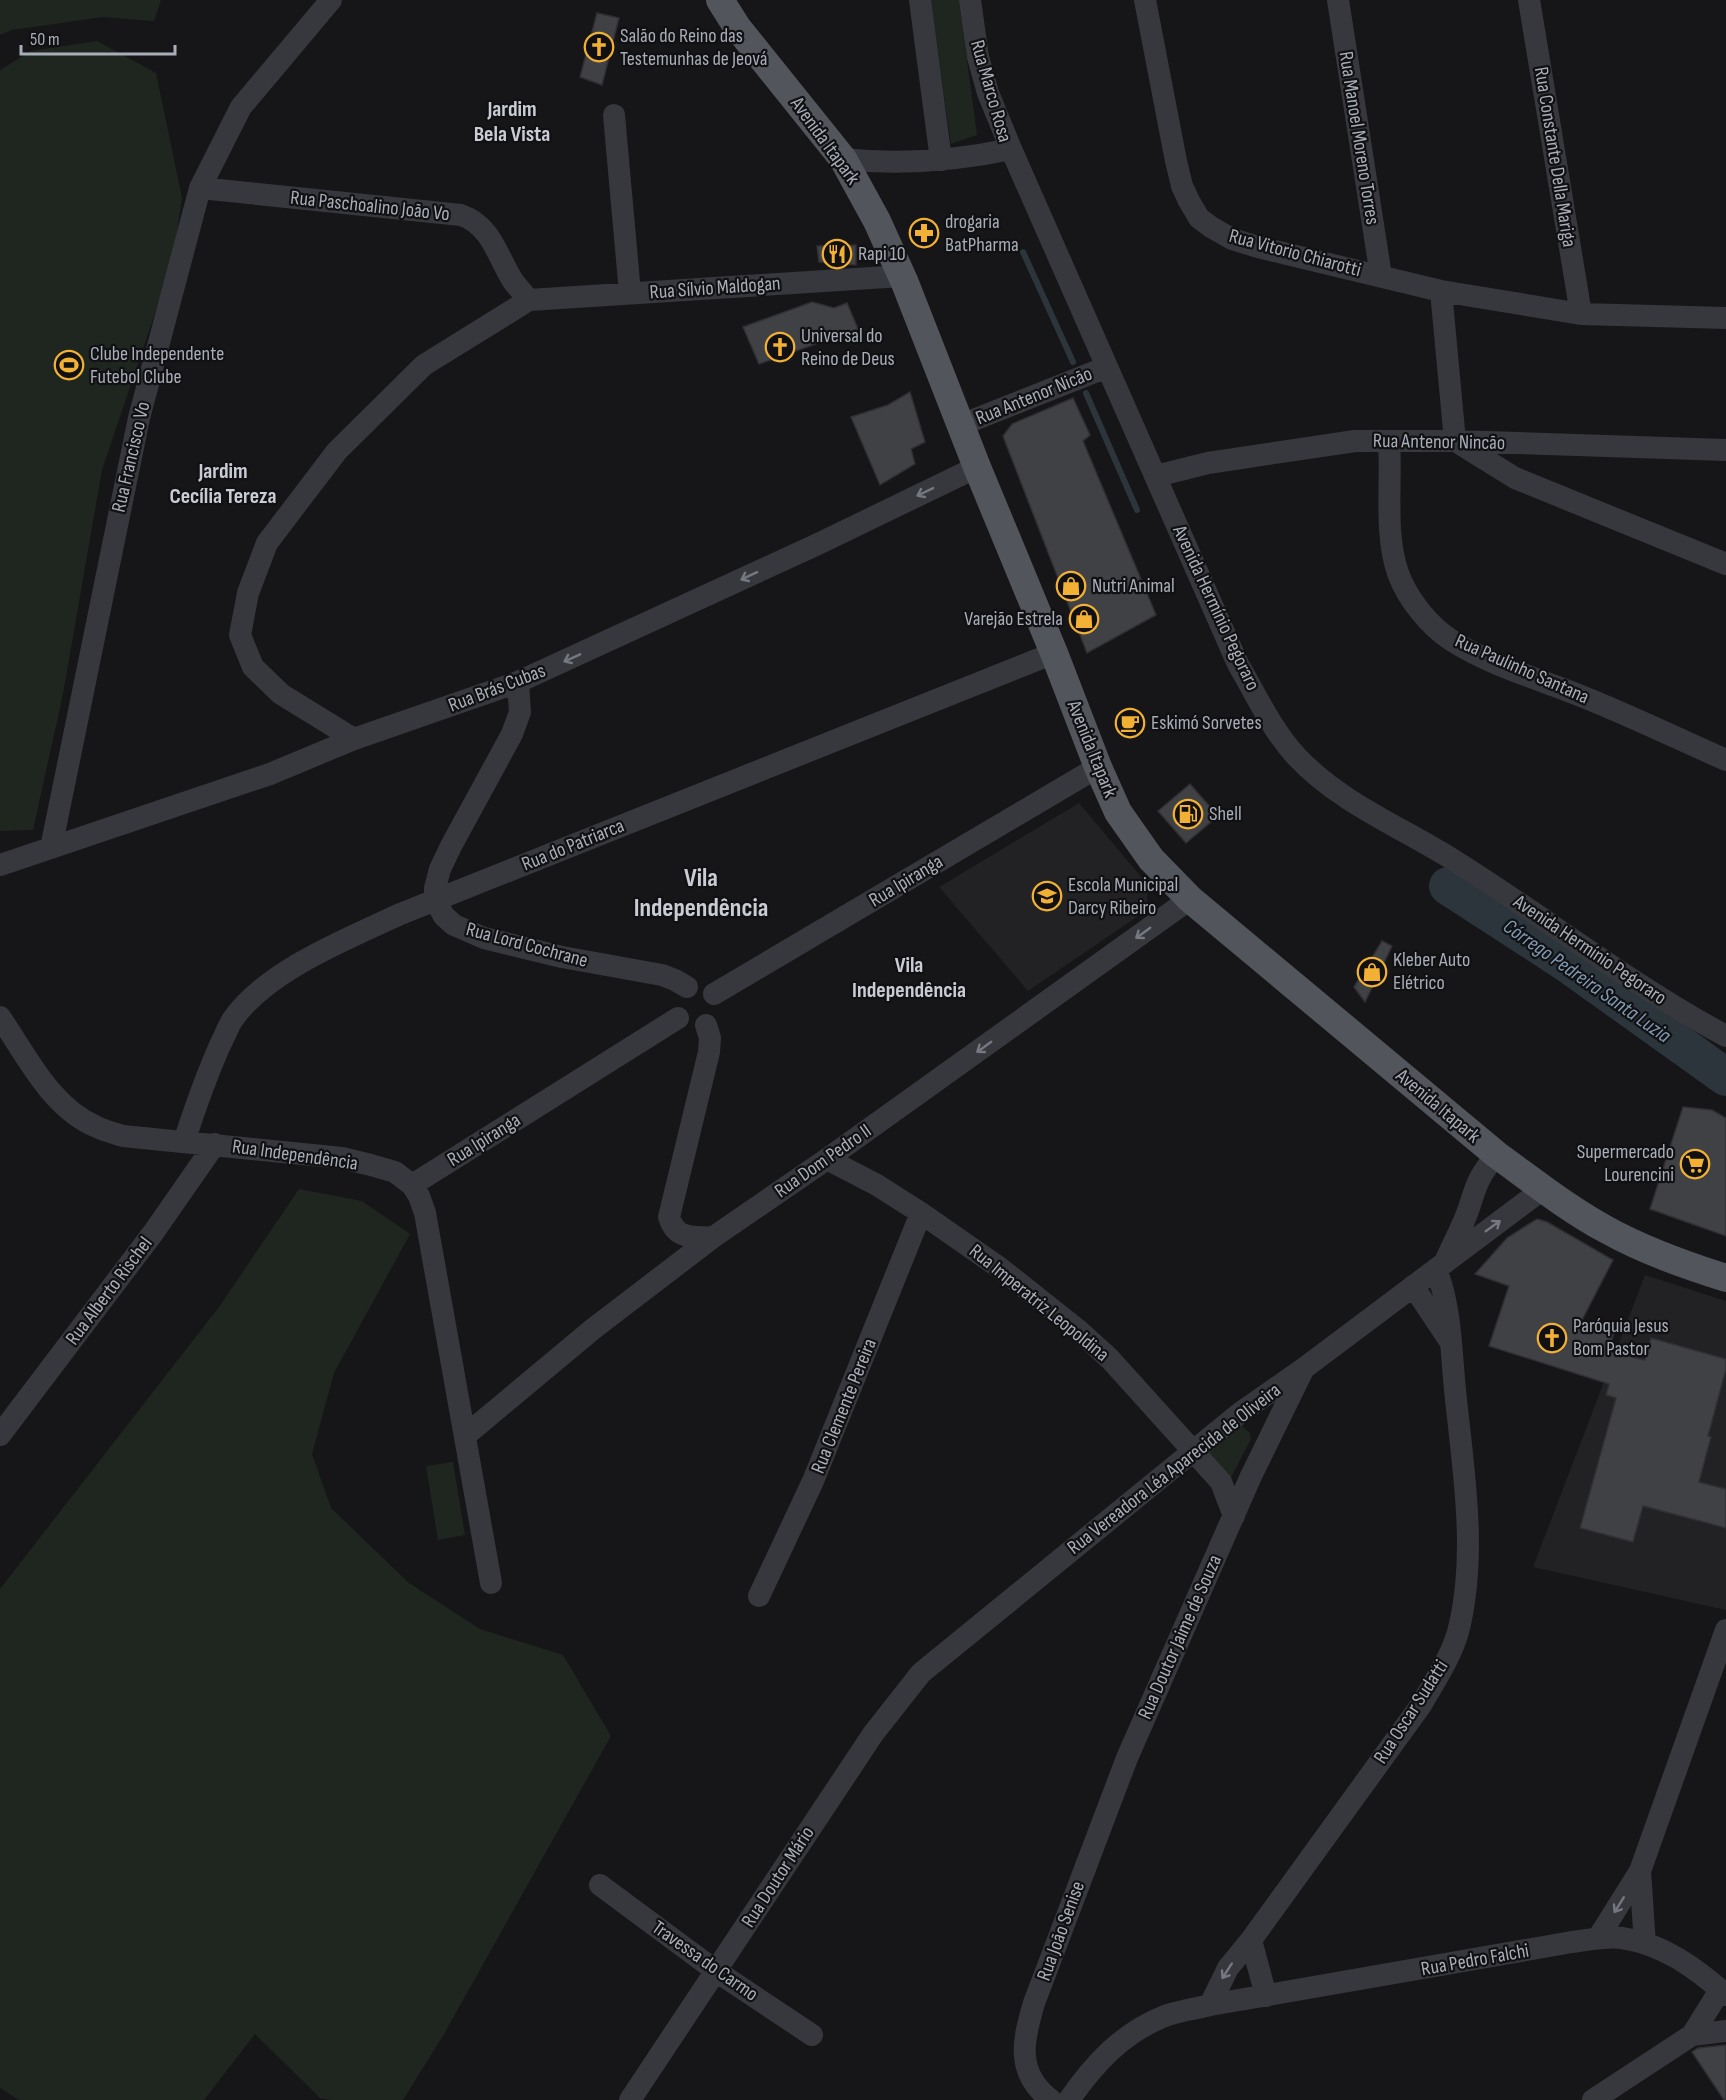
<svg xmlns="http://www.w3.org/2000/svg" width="1726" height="2100" font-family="'Sofia Sans Condensed',sans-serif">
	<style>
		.built { fill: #222225 }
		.green { fill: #1e261f }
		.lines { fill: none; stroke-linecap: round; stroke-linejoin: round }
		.stream { stroke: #2c353c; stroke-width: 6 }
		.river { stroke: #2c353c; stroke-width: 38 }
		.building { fill: #404145; stroke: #303034; stroke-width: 1.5 }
		.minor { stroke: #37383d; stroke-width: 22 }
		.major { stroke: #53555c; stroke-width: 28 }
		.oneway { stroke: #757881 }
		.labels { text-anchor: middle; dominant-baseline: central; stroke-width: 4.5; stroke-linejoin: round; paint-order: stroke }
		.poi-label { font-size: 20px; fill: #a8adb8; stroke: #111113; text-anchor: start }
		.street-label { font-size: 20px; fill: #a8adb8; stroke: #111113 }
		.water-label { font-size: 21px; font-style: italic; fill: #7f9bb3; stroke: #111113 }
		.quarter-label { font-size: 22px; font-weight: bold; fill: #c9ccd4; stroke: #111113 }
		.district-label { font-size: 26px; font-weight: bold; fill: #c9ccd4; stroke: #111113 }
	</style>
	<rect width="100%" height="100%" fill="#161618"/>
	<path class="built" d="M1079,803l69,82 -1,20 -10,12 -109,74 -89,-104z
		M1645,1275l81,26v309l-193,-43z"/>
	<path class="green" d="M0,0h161l-7,21 -51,-4 -91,13 -12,5z
		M930,0h29l18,135 -26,9z
		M97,41l59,32 26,125 -9,62 -71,210 -39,224 -30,136 -33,1v-761l31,-19z
		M299,1189l63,12 48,33 -76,139 -22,81 19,54 78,75 71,46 83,26 48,81 -167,298 -41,66h-72l-11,-2 -65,-64 -51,66h-185l-19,-12v-499l219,-282z
		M1242,1426l8,7 1,6 -20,39 -28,-29z
		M453,1462l12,73 -27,5 -12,-74z"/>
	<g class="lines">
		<path class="stream" d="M1023,252l50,110
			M1086,393l51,117"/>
		<path class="river" d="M1448,886l120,78 158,113"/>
	</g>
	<path class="building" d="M597,13l22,5 -17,67 -22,-8z
		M856,245v20l-37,-3 -2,-16z
		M812,302l22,6 13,-5 11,26 -99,35 -16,-37z
		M910,392l15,50 -14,7 4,15 -35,21 -29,-68 37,-12z
		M1073,398l17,37 -7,6 73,174 -69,38 -84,-217 9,-12z
		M1190,784l28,32 -32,27 -28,-32z
		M1382,941l10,5 -27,56 -11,-15z
		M1683,1107l29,3 14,8v118l-76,-27z
		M1537,1219l10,3 66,38 -31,60 33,10 -7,21 37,9 6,-22 75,21v10l-18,67 3,1 -12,45 27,7v39l-83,-22 -10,36 -53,-14 36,-130 -10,-3 3,-11 -120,-38 20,-60 -34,-12 32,-36z
		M1726,2045v55h-2l-32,-48 6,-4z"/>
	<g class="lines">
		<path class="minor" d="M920,0l21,160
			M1145,0l31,161 6,25 7,15 10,17 12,9 21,12 26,8 183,44 140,23 145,4
			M1338,0l43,276
			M1529,0l52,314
			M614,115l16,178
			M1011,149l227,515c18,31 34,66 58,92 44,47 105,71 159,105 91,57 176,124 271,175
			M843,159c57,6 112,2 168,-10l-23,-56 -10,-36 -8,-57
			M200,188l261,27c31,11 36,41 52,66 5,7 11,13 16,19l-105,65 -87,86 -70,92 -19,50 -8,42 13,32 28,27 73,45
			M1441,291l14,150
			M529,300l373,-24
			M961,425l146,-58
			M1389,441c3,42 -5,92 9,132 9,25 30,52 53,67 37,24 84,38 125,54 51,20 100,44 150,66
			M1457,442l58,36 211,86
			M1156,476l52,-13 147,-22h100l271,9
			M518,682l2,30 -8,22 -61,112 -11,23 -5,19v12l9,16 10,9 30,13 78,19 100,18 13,5 12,7
			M51,848l88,-430 61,-230 41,-81 90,-107
			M0,865l270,-91 84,-35 164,-57 300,-138 159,-77
			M714,994l384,-227
			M0,1017c27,39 51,91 97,110 8,4 17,6 26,9l219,22 29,7 24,7 17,13 7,11 6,17 66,370
			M706,1025l4,13 -1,14 -40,165c7,23 23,19 43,21
			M184,1142c11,-34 22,-66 37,-99 4,-7 7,-17 12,-24 35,-49 112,-79 165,-104l656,-262
			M827,1159l50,26 44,28 79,55 77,61 33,30 111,123 13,34
			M412,1185l266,-167
			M1446,1260c7,-17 17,-34 23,-52 7,-23 11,-35 28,-53
			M1413,1286l36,54
			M0,1435l153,-202 62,-89
			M466,1435l127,-106 119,-91 115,-79 363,-260
			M759,1596l54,-115 108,-268
			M1640,1871l5,73
			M600,1885l116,86 96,64
			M1598,1938l42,-67 86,-241
			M1251,1940l15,56
			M1210,2005l18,-37 23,-28 170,-235c13,-23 30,-48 37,-73 20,-78 5,-163 -3,-242 -4,-41 -4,-83 -19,-121
			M1692,2035l34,-4
			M630,2100l243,-366 48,-61 319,-260 63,-44 240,-180
			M1051,2100c-36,-27 -28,-60 -17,-97l93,-245 124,-282 51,-104
			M1069,2100c25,-36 53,-67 96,-84 13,-5 30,-7 45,-11l362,-63c16,-2 33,-6 50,-4 41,6 74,30 104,57
			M1593,2100l99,-65 28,-45"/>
		<path class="major" d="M720,0l17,27 106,132 34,62 28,62 72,184 77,186 44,114 20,45 33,47 39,40 307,256c36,26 71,54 110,75 38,21 78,35 119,48"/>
	</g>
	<defs><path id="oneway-shaft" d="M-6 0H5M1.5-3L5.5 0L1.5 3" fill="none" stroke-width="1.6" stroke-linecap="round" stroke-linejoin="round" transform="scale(1.5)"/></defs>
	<g class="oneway">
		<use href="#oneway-shaft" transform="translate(925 492) rotate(154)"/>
		<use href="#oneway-shaft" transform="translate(749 576) rotate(155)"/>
		<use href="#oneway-shaft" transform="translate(572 658) rotate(156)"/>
		<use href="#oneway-shaft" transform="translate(1143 933) rotate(144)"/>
		<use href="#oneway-shaft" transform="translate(984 1047) rotate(144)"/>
		<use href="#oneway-shaft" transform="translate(1493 1226) rotate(-36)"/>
		<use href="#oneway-shaft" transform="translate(1619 1905) rotate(122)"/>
		<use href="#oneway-shaft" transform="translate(1227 1971) rotate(123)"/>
	</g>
	<defs>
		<g id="church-ring" transform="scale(1.5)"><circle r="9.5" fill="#111113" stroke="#f2b134" stroke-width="1.5"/><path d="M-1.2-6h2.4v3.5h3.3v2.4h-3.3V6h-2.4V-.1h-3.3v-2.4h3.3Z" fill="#f2b134"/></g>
		<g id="pharmacy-ring" transform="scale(1.5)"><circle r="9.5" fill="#111113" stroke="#f2b134" stroke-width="1.5"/><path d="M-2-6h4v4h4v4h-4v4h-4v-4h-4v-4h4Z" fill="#f2b134"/></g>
		<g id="restaurant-ring" transform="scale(1.5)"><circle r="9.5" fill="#111113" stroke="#f2b134" stroke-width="1.5"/><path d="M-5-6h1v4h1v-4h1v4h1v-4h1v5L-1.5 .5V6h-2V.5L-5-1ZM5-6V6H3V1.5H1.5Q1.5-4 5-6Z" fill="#f2b134"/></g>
		<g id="stadium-ring" transform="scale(1.5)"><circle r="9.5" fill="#111113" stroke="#f2b134" stroke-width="1.5"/><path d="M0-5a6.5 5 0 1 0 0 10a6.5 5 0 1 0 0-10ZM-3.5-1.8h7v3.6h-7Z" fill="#f2b134"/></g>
		<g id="shop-ring" transform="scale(1.5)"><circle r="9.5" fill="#111113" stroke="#f2b134" stroke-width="1.5"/><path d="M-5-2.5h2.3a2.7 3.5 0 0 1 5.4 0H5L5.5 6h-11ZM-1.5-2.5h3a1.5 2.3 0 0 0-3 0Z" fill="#f2b134"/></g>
		<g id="cafe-ring" transform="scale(1.5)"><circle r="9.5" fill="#111113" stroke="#f2b134" stroke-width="1.5"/><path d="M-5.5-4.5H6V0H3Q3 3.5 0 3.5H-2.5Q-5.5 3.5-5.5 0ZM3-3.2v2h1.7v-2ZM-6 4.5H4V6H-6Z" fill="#f2b134"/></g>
		<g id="fuel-ring" transform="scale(1.5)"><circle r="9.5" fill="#111113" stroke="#f2b134" stroke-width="1.5"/><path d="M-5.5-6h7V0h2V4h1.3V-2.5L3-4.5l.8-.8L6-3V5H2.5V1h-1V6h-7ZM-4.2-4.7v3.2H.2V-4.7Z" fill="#f2b134"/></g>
		<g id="school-ring" transform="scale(1.5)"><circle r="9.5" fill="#111113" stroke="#f2b134" stroke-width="1.5"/><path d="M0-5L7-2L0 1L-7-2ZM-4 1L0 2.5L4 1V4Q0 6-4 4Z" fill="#f2b134"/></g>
		<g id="supermarket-ring" transform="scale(1.5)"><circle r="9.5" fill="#111113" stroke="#f2b134" stroke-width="1.5"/><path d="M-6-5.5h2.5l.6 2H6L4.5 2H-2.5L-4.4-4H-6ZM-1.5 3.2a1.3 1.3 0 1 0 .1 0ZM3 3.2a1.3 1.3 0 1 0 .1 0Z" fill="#f2b134"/></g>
	</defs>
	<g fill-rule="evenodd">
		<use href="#church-ring" x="599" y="47"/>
		<use href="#pharmacy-ring" x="924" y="233"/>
		<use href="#restaurant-ring" x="837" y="254"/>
		<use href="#church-ring" x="780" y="347"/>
		<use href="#stadium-ring" x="69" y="365"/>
		<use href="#shop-ring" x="1071" y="586"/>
		<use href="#shop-ring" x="1084" y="619"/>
		<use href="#cafe-ring" x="1130" y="723"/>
		<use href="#fuel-ring" x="1188" y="814"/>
		<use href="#school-ring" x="1047" y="896"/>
		<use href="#shop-ring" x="1372" y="972"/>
		<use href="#supermarket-ring" x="1695" y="1164"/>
		<use href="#church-ring" x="1552" y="1338"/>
	</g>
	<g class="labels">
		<g class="poi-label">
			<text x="620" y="36">Salão do Reino das<tspan x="620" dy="23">Testemunhas de Jeová</tspan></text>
			<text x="945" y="222">drogaria<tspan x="945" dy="23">BatPharma</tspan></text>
			<text x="858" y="254">Rapi 10</text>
			<text x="801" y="336">Universal do<tspan x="801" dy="23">Reino de Deus</tspan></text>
			<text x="90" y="354">Clube Independente<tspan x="90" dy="23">Futebol Clube</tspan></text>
			<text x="1092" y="586">Nutri Animal</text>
			<text x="1063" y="619" text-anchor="end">Varejão Estrela</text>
			<text x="1151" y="723">Eskimó Sorvetes</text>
			<text x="1209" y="814">Shell</text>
			<text x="1068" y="885">Escola Municipal<tspan x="1068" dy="23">Darcy Ribeiro</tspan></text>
			<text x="1393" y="960">Kleber Auto<tspan x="1393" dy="23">Elétrico</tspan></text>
			<text x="1674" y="1152" text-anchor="end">Supermercado<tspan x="1674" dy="23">Lourencini</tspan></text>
			<text x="1573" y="1326">Paróquia Jesus<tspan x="1573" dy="23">Bom Pastor</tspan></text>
		</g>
		<g class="street-label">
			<text transform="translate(991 91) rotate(74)">Rua Marco Rosa</text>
			<text transform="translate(1359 138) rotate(81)">Rua Manoel Moreno Torres</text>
			<text transform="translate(825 141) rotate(54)">Avenida Itapark</text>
			<text transform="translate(1555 157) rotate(81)">Rua Constante Della Mariga</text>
			<text transform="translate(370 206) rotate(6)">Rua Paschoalino João Vo</text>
			<text transform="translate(1295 253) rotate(15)">Rua Vitorio Chiarotti</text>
			<text transform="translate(715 288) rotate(-4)">Rua Sílvio Maldogan</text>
			<text transform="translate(1034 396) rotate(-22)">Rua Antenor Nicão</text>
			<text transform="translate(1439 442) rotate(1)">Rua Antenor Nincão</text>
			<text transform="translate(131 457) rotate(-77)">Rua Francisco Vo</text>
			<text transform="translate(1216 608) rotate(65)">Avenida Hermínio Pegoraro</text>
			<text transform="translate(1522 669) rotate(24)">Rua Paulinho Santana</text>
			<text transform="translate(497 688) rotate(-21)">Rua Brás Cubas</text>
			<text transform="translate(1092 749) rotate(68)">Avenida Itapark</text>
			<text transform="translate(573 845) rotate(-22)">Rua do Patriarca</text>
			<text transform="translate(906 881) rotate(-31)">Rua Ipiranga</text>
			<text transform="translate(527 945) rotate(15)">Rua Lord Cochrane</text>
			<text transform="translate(1590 950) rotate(34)">Avenida Hermínio Pegoraro</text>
			<text transform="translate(1438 1106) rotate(40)">Avenida Itapark</text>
			<text transform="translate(484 1140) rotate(-32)">Rua Ipiranga</text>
			<text transform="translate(295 1155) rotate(8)">Rua Independência</text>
			<text transform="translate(823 1161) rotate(-35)">Rua Dom Pedro II</text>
			<text transform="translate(109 1291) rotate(-53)">Rua Alberto Rischel</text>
			<text transform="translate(1039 1303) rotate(39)">Rua Imperatriz Leopoldina</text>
			<text transform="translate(844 1406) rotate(-68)">Rua Clemente Pereira</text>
			<text transform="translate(1174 1469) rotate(-38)">Rua Vereadora Léa Aparecida de Oliveira</text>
			<text transform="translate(1180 1637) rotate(-66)">Rua Doutor Jaime de Souza</text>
			<text transform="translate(1411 1712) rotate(-57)">Rua Oscar Sudatti</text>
			<text transform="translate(778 1877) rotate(-57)">Rua Doutor Mário</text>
			<text transform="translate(1061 1931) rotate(-70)">Rua João Senise</text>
			<text transform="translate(1475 1960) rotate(-10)">Rua Pedro Falchi</text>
			<text transform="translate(705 1961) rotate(35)">Travessa do Carmo</text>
		</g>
		<g class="water-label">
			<text transform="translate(1587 981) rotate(35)">Córrego Pedreira Santa Luzia</text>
		</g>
		<g class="quarter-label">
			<text x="512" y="109">Jardim<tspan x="512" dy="25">Bela Vista</tspan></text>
			<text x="223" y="471">Jardim<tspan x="223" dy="25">Cecília Tereza</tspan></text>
			<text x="909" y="965">Vila<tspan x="909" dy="25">Independência</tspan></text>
		</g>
		<g class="district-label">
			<text x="701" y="878">Vila<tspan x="701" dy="30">Independência</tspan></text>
		</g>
	</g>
	<path d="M21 45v9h154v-9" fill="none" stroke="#a8adb8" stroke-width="3"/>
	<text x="30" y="45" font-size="18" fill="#a8adb8" stroke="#111113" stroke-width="4.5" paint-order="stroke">50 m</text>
</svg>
